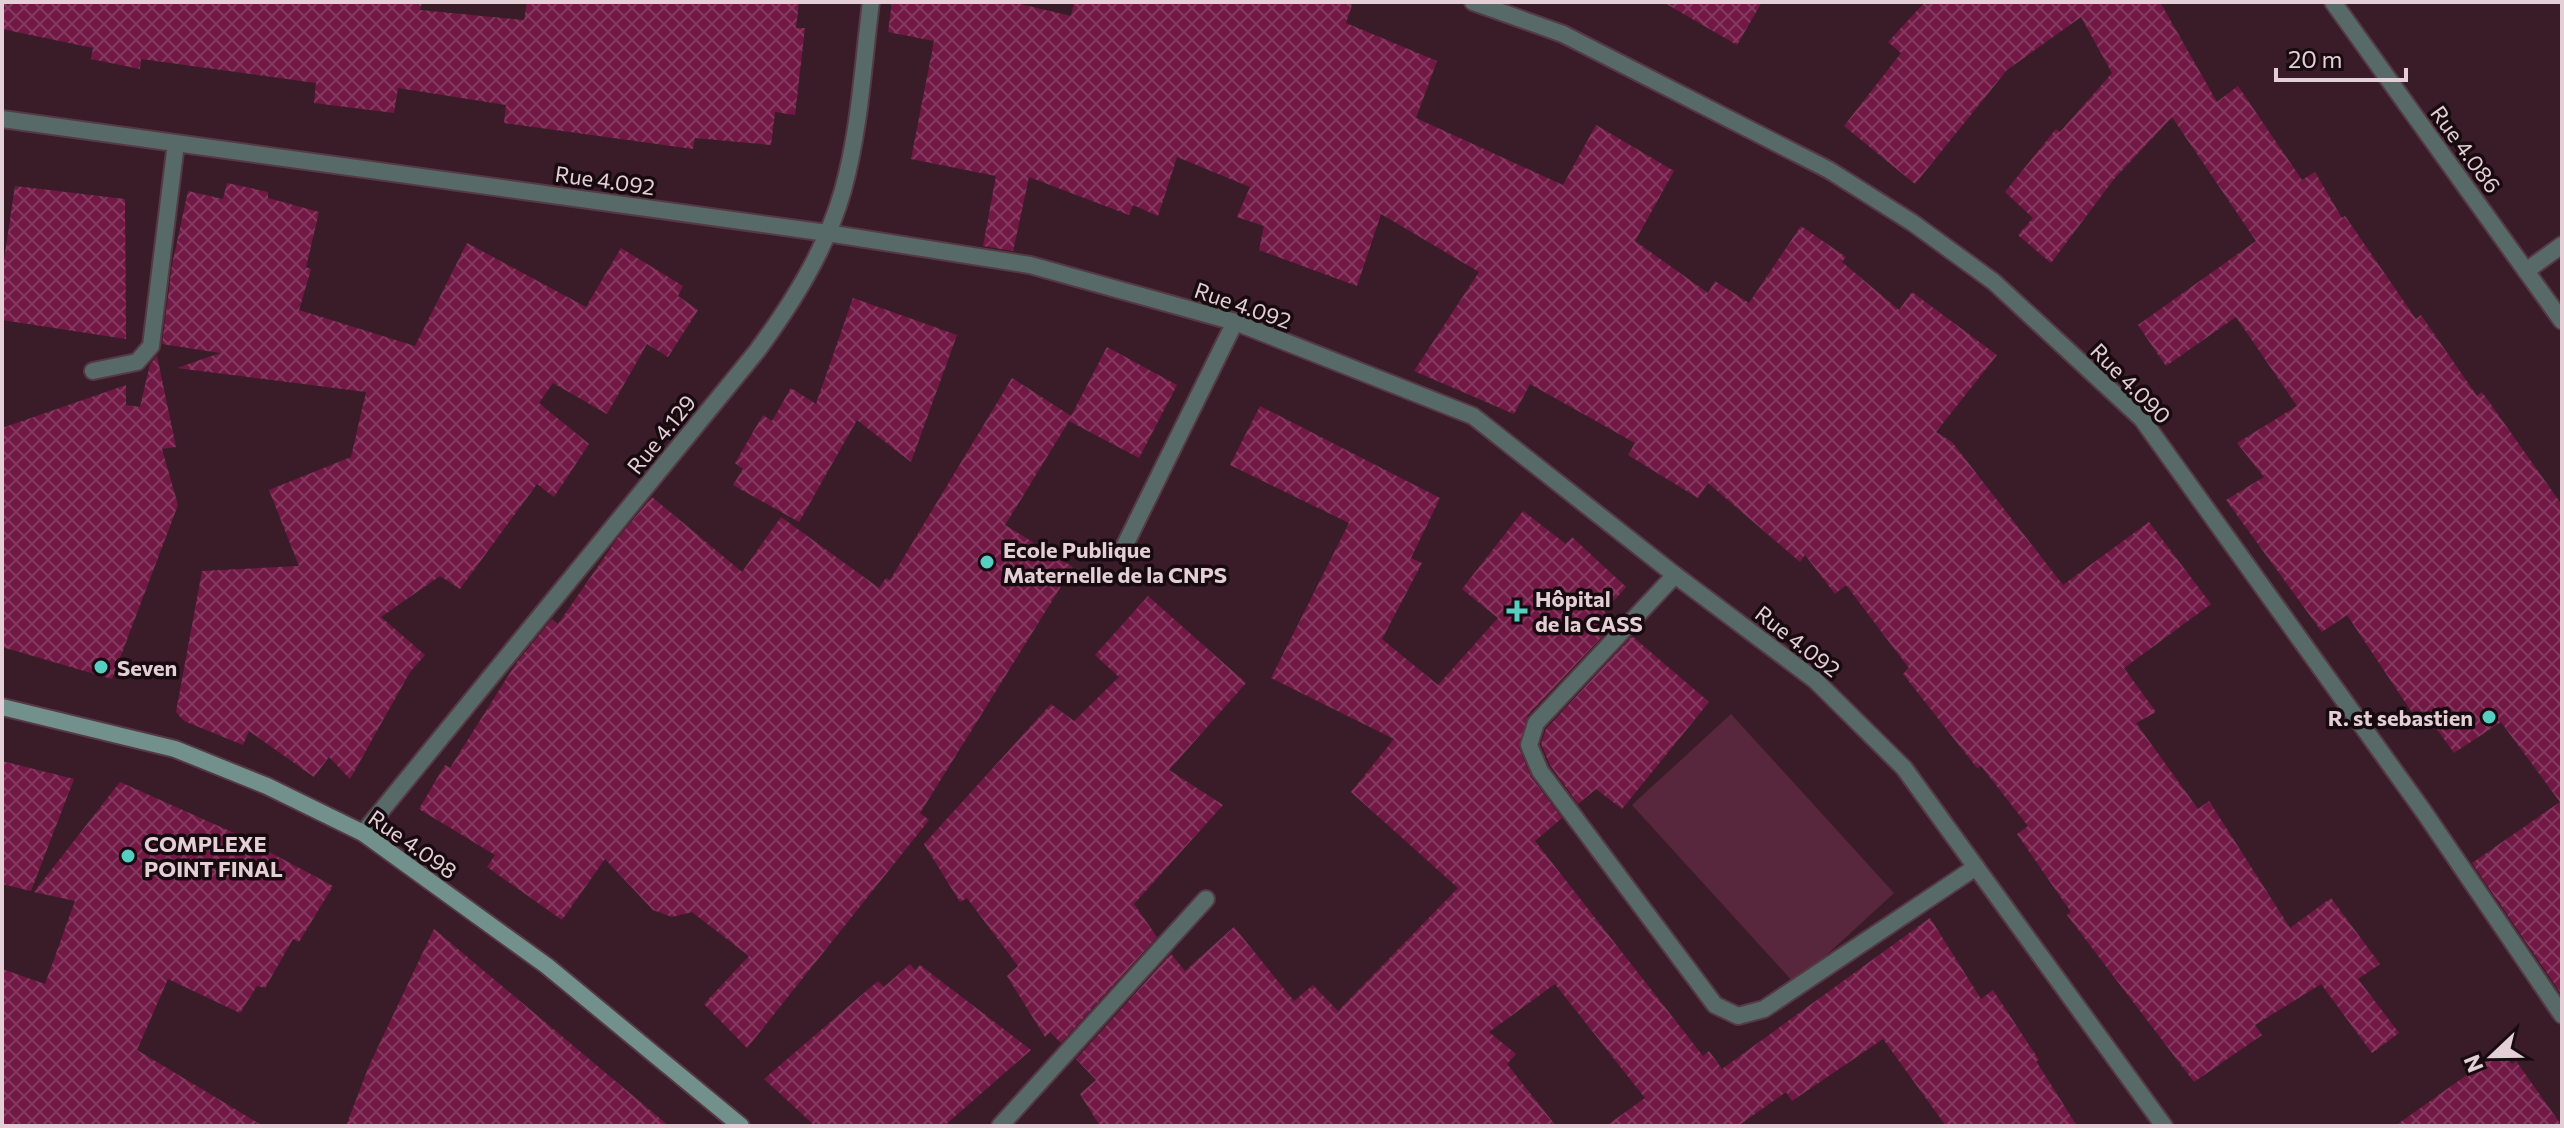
<svg xmlns="http://www.w3.org/2000/svg" width="2564" height="1128" font-family="Commissioner,sans-serif">
	<style>
		.green { fill: #59273d }
		.building { fill: url(#building-cross-hatch) }
		.lines { fill: none; stroke-linecap: round; stroke-linejoin: round }
		.service-casing { stroke: #553944; stroke-width: 20 }
		.minor-casing { stroke: #553944; stroke-width: 20 }
		.tertiary-casing { stroke: #553944; stroke-width: 20 }
		.secondary-casing { stroke: #553944; stroke-width: 20 }
		.service { stroke: #586a68; stroke-width: 16 }
		.minor { stroke: #586a68; stroke-width: 16 }
		.tertiary { stroke: #586a68; stroke-width: 16 }
		.secondary { stroke: #72908c; stroke-width: 16 }
		.poi-dot { fill: #56cec2; stroke: #180b10; stroke-width: 3 }
		.labels { text-anchor: middle; dominant-baseline: central; stroke-width: 7; stroke-linejoin: round; paint-order: stroke }
		.street-label { font-size: 22px; fill: #e4cfd6; stroke: #180b10 }
		.poi-label { font-size: 22px; font-weight: bold; fill: #e4cfd6; stroke: #180b10; text-anchor: start }
	</style>
	<defs>
		<pattern id="building-cross-hatch" width="8" height="8" patternUnits="userSpaceOnUse" patternTransform="scale(2)"><rect width="8" height="8" fill="#711845"/><path d="M0 0l8 8M0 8l8-8" fill="none" stroke="#85395f"/></pattern>
	</defs>
	<rect width="100%" height="100%" fill="#3a1c28"/>
	<path class="green" d="M1731,714l163,179 -99,91 -163,-179z"/>
	<path class="building" d="M2,2h420l-2,8 104,10 3,-18h272l-3,26h9l-10,87 -20,-3 -4,33 -76,-7 -2,11 -189,-26 2,-18 -108,-17 -4,25 -80,-10 2,-20 -175,-24 -1,10 -49,-10 2,-11 -91,-19z
		M892,2h120l59,14 3,-14h279l-7,21 91,38 -21,57 147,67 33,-60 78,46 -39,70 73,52 7,-12 34,22 52,-77 45,31 -4,5 57,48 13,-18 85,63 -61,77 16,10 111,143 86,-63 62,82 -87,64 32,44 -20,11 62,86 11,-8 81,127 41,-30 49,66 -22,15 41,54 -27,20 -51,-69 -66,41 7,10 -68,47 -127,-167 4,-3 -54,-78 11,-8 -47,-60 -4,2 -74,-94 6,-6 -63,-83 -11,9 -30,-39 -5,7 -92,-79 -10,15 -70,-43 7,-12 -105,-59 -16,30 -100,-43 65,-99 -98,-58 -24,72 -98,-36 5,-24 -27,-9 13,-30 -73,-30 -19,59 -25,-11 -4,10 -100,-38 -16,74 -30,-5 13,-70 -85,-17 23,-118 -46,-9z
		M1663,2h99l-25,43z
		M1925,2h235l57,100 21,-16 64,94 13,-8 27,46 3,-2 71,103 5,-4 56,81 5,-4 80,113v490l-90,-132 88,-61 -59,-80 -47,31 -30,-42 -9,6 -68,-102 -25,17 -96,-132 38,-23 -27,-34 60,-37 -61,-89 -70,49 -28,-41 118,-84 -84,-124 -58,62 -63,84 -33,-28 15,-17 -28,-26 51,-63 4,3 52,-59 -31,-56 -74,53 -92,114 -71,-58 57,-73 -13,-11z
		M227,183l41,9v6l51,14 -13,55 5,2 -12,41 116,36 52,-103 119,64 35,-59 62,38 -5,10 20,14 -30,47 -21,-13 -40,70 -54,-31 -14,20 50,41 -35,53 -17,-13 -77,105 -20,-13 -59,41 44,38 -15,17 -60,107 -21,-22 -15,20 -65,-46 -6,14 -59,-24 -8,-9 26,-141 97,-5 -30,-76 82,-33 15,-65 -189,-24 43,-15 -58,-9 10,-79 16,-74 35,8z
		M15,186l110,13 1,140 -124,-19v-47z
		M853,298l104,37 -46,127 -54,-42 -58,102 -66,-37 10,-16 -8,-6 28,-48 9,6 19,-33 25,16z
		M1107,347l70,38 -38,73 -70,-37 -64,104 68,42 -153,246 9,7 -182,228 -43,-44 45,-48 -57,-44 -20,5 -19,-7 -48,-51 -43,61 -75,-53 8,-12 -76,-46 26,-44 5,3 67,-106 35,-43 6,5 59,-85 35,-42 90,75 39,-55 98,71 7,-10 4,2 122,-202 59,38z
		M157,356l19,91 -14,2 16,56 -66,174 -110,-32v-219l124,-43v20l14,2 10,-43z
		M1260,406l180,92 -29,60 11,5 -40,76 56,46 60,-67 -36,-29 61,-78 43,33 6,-7 54,50 -22,25 12,10 -88,93 -9,33 12,29 31,41 -27,23 168,215 6,-5 13,18 208,-151 51,81 12,-9 46,70 -3,1 41,65h-131l-63,-87 -91,62 -6,-9 -48,34h-132l39,-28 -90,-114 -66,48 27,22 -9,10 49,62h-456l-20,-32 16,-14 -20,-21 95,-105 14,17 49,-44 60,74 19,-16 25,26 120,-123 -107,-96 43,-53 -123,-61 78,-155 -119,-58z
		M1148,596l98,87 -77,87 54,35 -89,99 23,33 -96,106 -11,-11 -5,5 -38,-61 11,-10 -51,-68 -7,4 -36,-58 127,-140 23,17 45,-44 -24,-22z
		M1632,636l77,66 -87,107 -26,-20 -18,15 -28,-39 -9,-21 5,-15z
		M2,761l72,18 -43,112 -29,-7z
		M120,782l139,62 -1,2 75,40 -34,56 -6,-3 -28,49 -8,-2 -17,27 -72,-34 -31,71 126,76h-261v-157l43,15 30,-83 -41,-9z
		M434,929l235,197h-323l23,-60z
		M910,964l5,6 5,-5 111,85 -87,76h-129l-51,-47 114,-98 6,6z
		M2502,1050l10,14 4,-3 46,65h-167z"/>
	<g class="lines">
		<g class="service-casing">
			<path id="service" d="M1123,549l112,-227
				M1675,575l-139,148 -7,22 11,26 175,234 23,11 26,-7 212,-142"/>
		</g>
		<g class="minor-casing">
			<path id="minor" d="M1473,2l90,32 266,136 84,53 81,59 148,137 282,393 138,203
				M2,119l825,114 203,32 205,57 238,94 202,159 140,105 89,88 260,358
				M2526,271l36,-26
				M93,371l44,-9 14,-16 25,-203
				M363,833l394,-482c36,-49 69,-101 86,-161 17,-61 20,-126 28,-188
				M1000,1126l206,-227"/>
		</g>
		<g class="tertiary-casing">
			<path id="tertiary" d="M2333,2l229,319"/>
		</g>
		<g class="secondary-casing">
			<path id="secondary" d="M2,707l173,42 92,37 96,47 184,133 194,160"/>
		</g>
		<use href="#service" class="service"/>
		<use href="#minor" class="minor"/>
		<use href="#tertiary" class="tertiary"/>
		<use href="#secondary" class="secondary"/>
	</g>
	<g class="poi-dot">
		<circle cx="987" cy="562" r="8"/>
		<path d="M1513 599h8v8h8v8h-8v8h-8v-8h-8v-8h8z"/>
		<circle cx="101" cy="667" r="8"/>
		<circle cx="2489" cy="717" r="8"/>
		<circle cx="128" cy="856" r="8"/>
	</g>
	<g class="labels">
		<g class="street-label">
			<text transform="translate(2466 149) rotate(54)">Rue 4.086</text>
			<text transform="translate(605 180) rotate(8)">Rue 4.092</text>
			<text transform="translate(1243 305) rotate(19)">Rue 4.092</text>
			<text transform="translate(2131 383) rotate(45)">Rue 4.090</text>
			<text transform="translate(661 434) rotate(-51)">Rue 4.129</text>
			<text transform="translate(1798 641) rotate(38)">Rue 4.092</text>
			<text transform="translate(413 844) rotate(35)">Rue 4.098</text>
		</g>
		<g class="poi-label">
			<text x="1003" y="549">Ecole Publique<tspan x="1003" dy="25">Maternelle de la CNPS</tspan></text>
			<text x="1535" y="598">Hôpital<tspan x="1535" dy="25">de la CASS</tspan></text>
			<text x="117" y="667">Seven</text>
			<text x="2473" y="717" text-anchor="end">R. st sebastien</text>
			<text x="144" y="843">COMPLEXE<tspan x="144" dy="25">POINT FINAL</tspan></text>
		</g>
	</g>
	<rect width="2564" height="1128" fill="none" stroke="#e4cfd6" stroke-width="8"/>
	<g transform="translate(2492 1056) rotate(248)" stroke="#180b10" stroke-width="6" paint-order="stroke">
	<path d="M0-6L14 30L0 20L-14 30Z" fill="#e4cfd6"/>
	<text y="-12" font-size="22" font-weight="bold" text-anchor="middle" fill="#e4cfd6">N</text>
	</g>
	<path d="M2276 68v12h130v-12" fill="none" stroke="#e4cfd6" stroke-width="4"/>
	<text x="2288" y="68" font-size="24" fill="#e4cfd6" stroke="#180b10" stroke-width="6" paint-order="stroke">20 m</text>
</svg>
